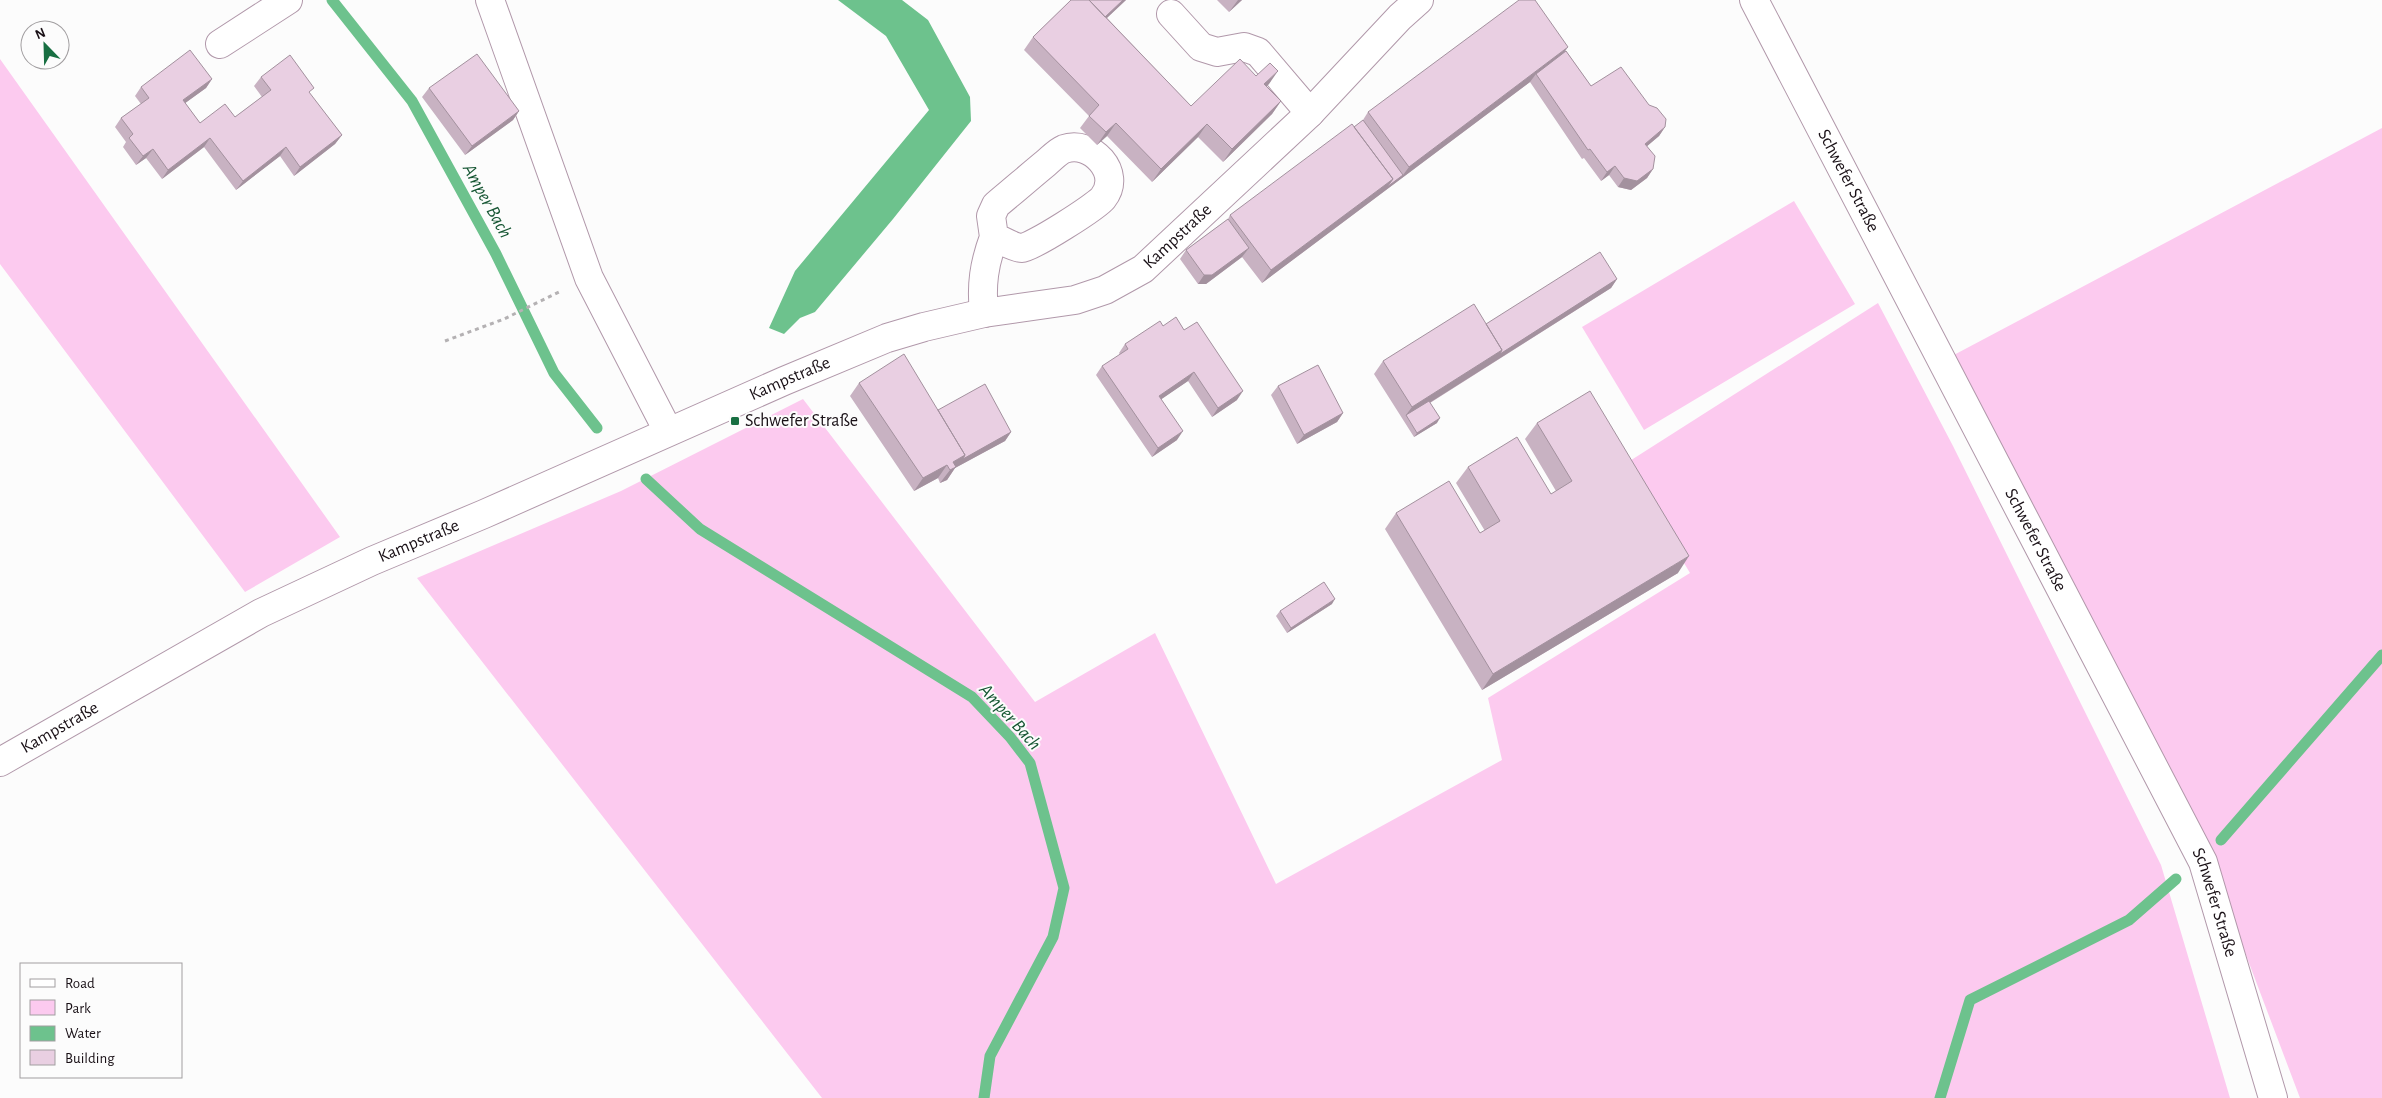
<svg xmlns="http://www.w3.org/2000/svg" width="2382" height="1098" font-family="'Alegreya Sans',sans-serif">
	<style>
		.green { fill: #fccaef }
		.water { fill: #6dc28d }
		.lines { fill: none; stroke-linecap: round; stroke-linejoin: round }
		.stream { stroke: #6dc28d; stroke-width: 11 }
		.minor-casing { stroke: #b198aa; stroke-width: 30 }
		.path { stroke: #b4b1b3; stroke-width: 3; stroke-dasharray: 4 4; stroke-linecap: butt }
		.minor { stroke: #fff; stroke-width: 28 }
		.wall { fill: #c8b2c2 }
		.shaded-wall { fill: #a3919e }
		.building { fill: #e9cfe2; stroke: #a3919e }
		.poi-dot { fill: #186f42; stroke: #fcfcfc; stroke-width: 2 }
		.labels { text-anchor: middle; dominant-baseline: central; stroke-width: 4; stroke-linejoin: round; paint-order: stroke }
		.street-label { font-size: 18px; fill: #191016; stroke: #fcfcfc }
		.poi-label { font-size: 18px; fill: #191016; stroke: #fcfcfc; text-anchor: start }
		.water-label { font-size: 19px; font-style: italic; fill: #165633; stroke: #fcfcfc }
	</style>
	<rect width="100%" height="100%" fill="#fcfcfc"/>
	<path class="green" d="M0,59l340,478 -95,55 -245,-328z
		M2382,128v970h-82l-91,-241 -9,-32 -250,-468z
		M1794,201l61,103 -211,126 -62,-103z
		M1878,303l75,143 208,419 69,233h-1408l-405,-520 204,-87 182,-92 232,303 120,-69 121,251 226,-124 -14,-62 202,-125 -65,-109z"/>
	<path class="water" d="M838,0h64l26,20 42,77 1,24 -78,98 -78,93 -15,6 -16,16 -15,-6 26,-57 134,-161 -43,-74z"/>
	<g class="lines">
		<path class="stream" d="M332,0l80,101 84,153 58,119 43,55
			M646,479l54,50 272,168 38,40 20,26 34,125 -11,49 -63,119 -6,42
			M2221,840l161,-185
			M1940,1098l30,-98 159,-80 47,-41"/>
		<g class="minor-casing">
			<g id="minor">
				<path d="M490,0l99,278 79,153"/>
				<path id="s1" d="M1754,0l449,862 70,236"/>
				<path d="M1171,14l30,33 16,5 27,-5 14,5 52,61"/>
				<path d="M220,44l68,-44"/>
				<path d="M984,313c-3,-28 0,-49 10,-76 8,3 20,11 28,11 9,0 75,-42 81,-50 20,-25 -12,-59 -39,-49 -7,3 -13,10 -18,14 -17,14 -33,28 -50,42l-5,11 3,21"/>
				<path id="s2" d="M0,762l261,-149 111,-52 112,-47 300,-133 103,-43 37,-11 60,-14 91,-13 30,-10 38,-21 167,-156 90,-96 19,-17"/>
			</g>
		</g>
		<path class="path" d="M445,341l59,-22 57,-28"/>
		<use href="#minor" class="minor"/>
	</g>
	<path class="wall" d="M1071,0h55l-19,18 84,88 65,-30 13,8 -3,2 15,15 -9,13 -49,48 -25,-25 -46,45 -45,-46 -10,9 -17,-17 9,-12 -65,-66 9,-13z
		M1217,0h25l-13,12z
		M1566,51l25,35 74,41 -6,9 -12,10 6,23 -6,9 -16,12 -13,-3 -9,-12 -8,6 -17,-23 -2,1 -52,-77 -268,201 -20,-26 -36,27h-8l-18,-25 6,-9 42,-31 2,-4 124,-88 9,-7 5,-8z
		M261,77l49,17 32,41 -7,9 -41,32 -14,-20 -44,34 -32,-43 -42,32 -16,-21 -10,7 -13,-18 3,-5 -11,-15 6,-9 20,-14 -6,-8 6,-9 71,-8 -6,9 -21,15 15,20 35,-6 27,-20 -8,-11z
		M429,88l90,23 -6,9 -48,35 -43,-58z
		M1617,279l-6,9 -181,115 7,20 -23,14 -40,-63 9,-13z
		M1163,326l21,4 53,70 -25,17 -24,-36 -27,18 16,41 -25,17 -56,-82 6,-9 18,-11 -1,-2 6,-9z
		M859,383l79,27 73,22 -6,9 -50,27 -8,12 -7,3 -2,-5 -24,13 -64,-95z
		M1278,386l65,27 -6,9 -40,22 -26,-49z
		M1537,423l141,150 -196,117 -97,-161 11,-16 84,20 5,-2 -29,-48 12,-16 83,27 5,-3 -31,-52z
		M1332,604l-45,29 -11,-17 4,-5z"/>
	<path class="shaded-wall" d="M1123,0h3l-31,29 7,-9z
		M1238,0h4l-13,12z
		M1568,47l-9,13 -23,14 -6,8 -268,201 9,-13 122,-91 10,-4 6,-8z
		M1278,71l-9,13 -14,13 9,-13z
		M212,79l-6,9 -29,21 6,-9z
		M1281,101l-9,13 -49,48 9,-13z
		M519,111l-6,9 -48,35 7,-9z
		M1116,123l-9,13 -10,9 9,-13z
		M1207,124l-9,13 -46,45 9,-13z
		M1665,127l-6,9 -20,17 6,-9z
		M342,135l-7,9 -41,32 6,-9z
		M210,138l-6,9 -42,32 6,-9z
		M286,147l-6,9 -44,34 7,-9z
		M153,149l-7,9 -10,7 7,-9z
		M1615,166l-6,9 -8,6 6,-9z
		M1653,169l-6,9 -16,12 -13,-3 6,-9z
		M1249,248l-7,9 -36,27h-8l6,-9z
		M1617,279l-6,9 -204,129 -1,-2 6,-8 90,-57z
		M1194,372l-6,9 -35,24 6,-9z
		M1243,391l-6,9 -25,17 6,-9z
		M1343,413l-6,9 -40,22 7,-9z
		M1440,418l-3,5 -23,14 3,-4z
		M1183,431l-6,9 -25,17 6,-9z
		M1011,432l-6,9 -50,27 -8,12 -7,3 10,-13 3,-8 12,-7z
		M947,465l-9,13 -24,13 9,-13z
		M1689,556l-11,17 -196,117 11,-16z
		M1335,599l-3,5 -45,29 4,-5z"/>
	<path class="building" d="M1071,0h18l102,106 49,-47 16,17 14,-13 8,8 -14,13 17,17 -49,48 -25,-25 -46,45 -45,-46 -10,9 -17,-16 10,-11 -66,-68z
		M1089,0h34l-18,17z
		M1519,0h16l33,47 -159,120 -41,-55z
		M190,50l22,29 -29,21 17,23 25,-19 10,13 36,-27 -10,-13 29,-22 24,33 -5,4 33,43 -42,32 -14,-20 -43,34 -33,-43 -42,32 -15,-21 -10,7 -14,-18 4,-4 -12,-16 28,-20 -8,-11z
		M1566,51l25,35 30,-19 28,38 8,3 9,11 -1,8 -20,17 10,12 -2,13 -16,12 -13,-3 -9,-12 -8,6 -17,-23 -2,1 -52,-76z
		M477,54l42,57 -47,35 -43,-58z
		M1363,120l40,55 -16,12 6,-8 -39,-52z
		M1352,124l41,55 -122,91 -41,-55z
		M1228,219l21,29 -37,27h-8l-18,-25z
		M1600,252l17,27 -117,75 2,-4 -16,-26z
		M1474,304l28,46 -90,57 -29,-46z
		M1176,317l8,13 13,-8 46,69 -25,17 -24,-36 -35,24 24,35 -25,17 -56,-82 26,-17 -3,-5 35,-23 3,5z
		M904,354l61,101 -12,7 3,5 -6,3 -3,-5 -24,13 -64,-95z
		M1318,365l25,48 -39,22 -26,-49z
		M985,384l26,48 -48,27 2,-4 -27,-45z
		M1590,391l99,165 -196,118 -97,-161 53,-32 31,52 20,-12 -32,-54 49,-30 34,57 21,-13 -35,-58z
		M1429,401l11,17 -23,15 -11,-18z
		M1324,582l11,17 -44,29 -11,-17z"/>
	<rect class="poi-dot" x="730" y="416" width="10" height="10" rx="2.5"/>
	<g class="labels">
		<g class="street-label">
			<text stroke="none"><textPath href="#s1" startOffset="204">Schwefer Straße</textPath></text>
			<text stroke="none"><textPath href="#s2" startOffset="1299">Kampstraße</textPath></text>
			<text stroke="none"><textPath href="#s2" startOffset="879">Kampstraße</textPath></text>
			<text stroke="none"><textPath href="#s2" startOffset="474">Kampstraße</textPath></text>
			<text stroke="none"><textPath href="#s1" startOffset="609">Schwefer Straße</textPath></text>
			<text stroke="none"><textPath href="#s2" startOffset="69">Kampstraße</textPath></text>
			<text stroke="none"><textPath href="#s1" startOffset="1014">Schwefer Straße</textPath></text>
		</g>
		<g class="poi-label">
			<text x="745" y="421">Schwefer Straße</text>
		</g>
		<g class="water-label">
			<text transform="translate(487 201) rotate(61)">Amper Bach</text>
			<text transform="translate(1010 717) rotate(48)">Amper Bach</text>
		</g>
	</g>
	<rect x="20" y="963" width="162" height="115" fill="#fcfcfc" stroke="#a19ea0"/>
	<rect x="30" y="979" width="25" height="8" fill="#ffffff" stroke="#a19ea0"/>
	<text x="65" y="988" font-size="15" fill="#191016">Road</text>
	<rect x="30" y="1000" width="25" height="15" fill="#fccaef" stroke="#a19ea0"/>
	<text x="65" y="1013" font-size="15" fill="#191016">Park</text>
	<rect x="30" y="1026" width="25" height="15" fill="#6dc28d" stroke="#a19ea0"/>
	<text x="65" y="1038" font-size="15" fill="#191016">Water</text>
	<rect x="30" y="1050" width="25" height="15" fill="#e9cfe2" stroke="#a19ea0"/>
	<text x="65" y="1063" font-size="15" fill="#191016">Building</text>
	<g transform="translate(45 45) rotate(337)"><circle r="24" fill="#fcfcfc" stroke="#a19ea0"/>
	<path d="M0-4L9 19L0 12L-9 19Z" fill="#186f42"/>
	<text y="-8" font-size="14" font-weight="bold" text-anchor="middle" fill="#191016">N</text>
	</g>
</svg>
